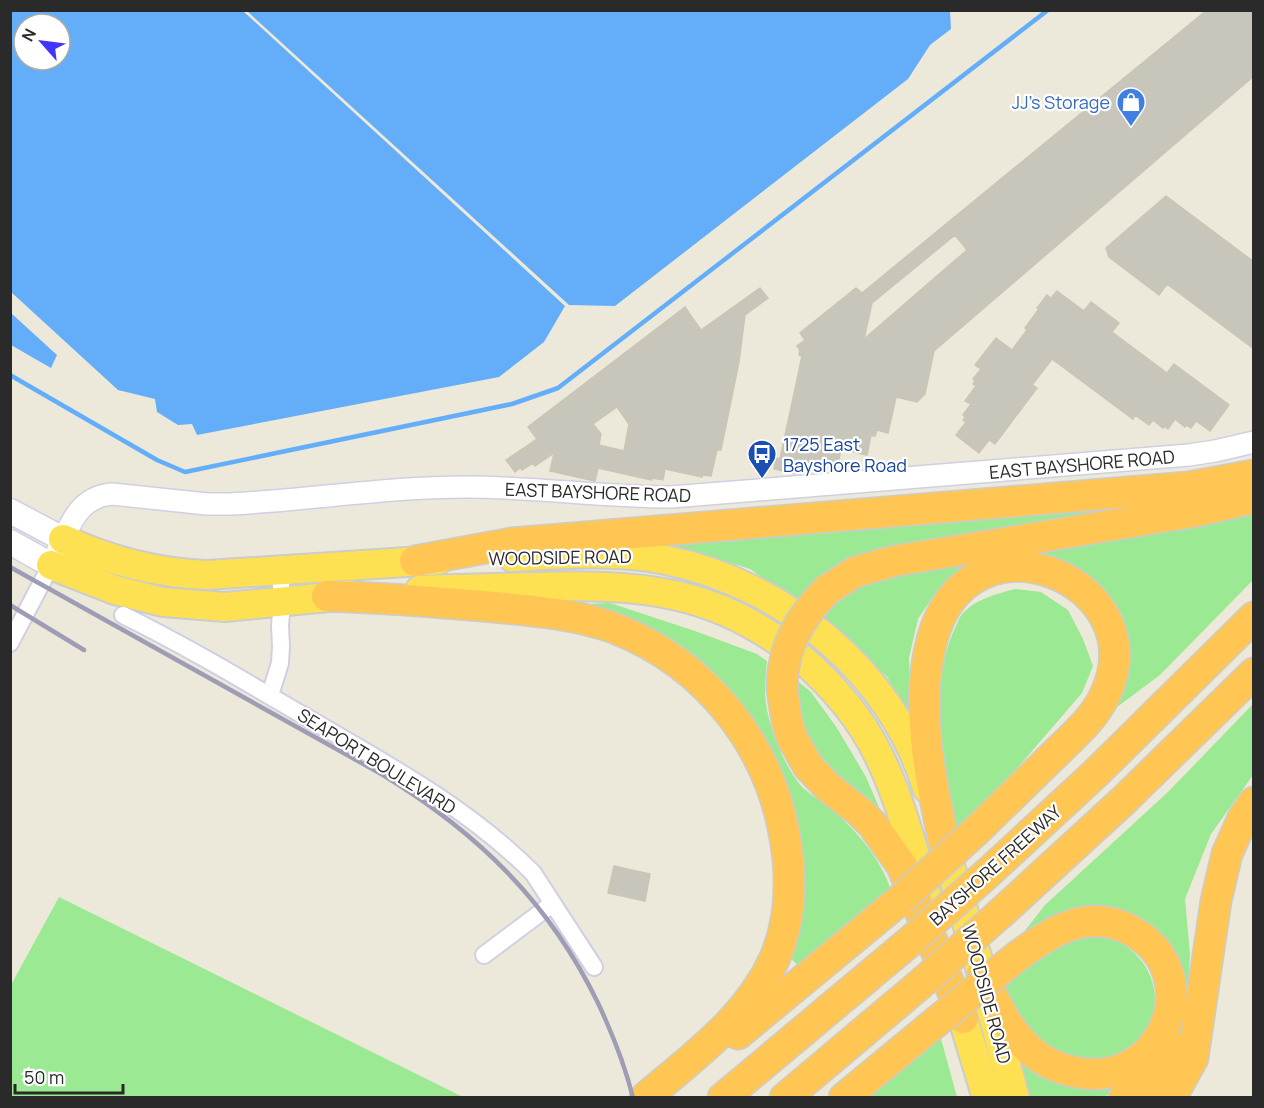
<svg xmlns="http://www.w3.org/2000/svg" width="1264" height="1108" font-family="Manrope,sans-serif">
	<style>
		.green { fill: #9be992 }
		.water { fill: #64aef9; fill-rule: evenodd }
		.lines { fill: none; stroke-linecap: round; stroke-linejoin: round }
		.stream { stroke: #64aef9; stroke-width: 4.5 }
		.building { fill: #c8c6ba; stroke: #c9c6b4; stroke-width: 1.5; fill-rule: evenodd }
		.minor-casing { stroke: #d0cfe4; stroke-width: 20 }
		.tertiary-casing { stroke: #d0cfe4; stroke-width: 24 }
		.secondary-casing { stroke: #d0cfe4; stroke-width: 27 }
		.trunk-casing { stroke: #ccc; stroke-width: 32 }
		.motorway-casing { stroke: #ccc; stroke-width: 33 }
		.minor { stroke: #fff; stroke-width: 16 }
		.tertiary { stroke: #fff; stroke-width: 21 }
		.secondary { stroke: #fff; stroke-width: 24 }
		.trunk { stroke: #fee152; stroke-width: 28 }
		.motorway { stroke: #ffc653; stroke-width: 30 }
		.rail { stroke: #9f9cb6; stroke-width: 4.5 }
		.motorway-bridge-casing { stroke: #ccc; stroke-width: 33; stroke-linecap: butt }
		.motorway-bridge { stroke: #ffc653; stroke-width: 30 }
		.labels { text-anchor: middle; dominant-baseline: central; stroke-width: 4.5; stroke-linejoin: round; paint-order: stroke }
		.shop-label { font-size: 18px; fill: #366cbe; stroke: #fff; text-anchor: end }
		.transit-label { font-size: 18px; fill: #164399; stroke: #fff; text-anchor: start }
		.street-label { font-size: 18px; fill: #2a2a2a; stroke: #fff }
	</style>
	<rect width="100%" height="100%" fill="#ede9da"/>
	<path class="green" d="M1211,495l-126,28 -287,79 -48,-33 -35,-11 -46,-6v-10z
		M1253,506v74l-93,95 -51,38 15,-70 -106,-88z
		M988,557l-23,10 -31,28 -16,24 -9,39 2,48 -10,4 -13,-32 -32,-31 -41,-29 41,-38z
		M1015,589l26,3 27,18 15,29 10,27 -11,27 -81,94 -45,48c-11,-62 -30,-150 0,-209 2,-5 5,-12 9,-15 14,-13 32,-17 50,-22z
		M610,603l85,28 62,23 10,7c-1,10 -2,21 -2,32 1,29 18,72 37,94 7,7 18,13 26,19 27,23 52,51 63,84l-89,79 -17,-16 -12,-191 -22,-47 -45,-40 -120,-64 1,-7z
		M789,674l22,18 26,36 29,49 23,54 -75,-63z
		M1253,704v71l-42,59 -26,65 5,55 -4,68 -12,27 -26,27 -45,21h-76l-14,-38 60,29 30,1 46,-23 28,-78 -39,-62 -126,21 33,-42 123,-113z
		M59,897l404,200h-452v-112z
		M1083,935c10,2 27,2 36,7 40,22 47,69 19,103 -6,8 -18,14 -26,20l-76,-16 -36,-59 19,-19 29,-22z
		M940,1035l17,62 -94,1z"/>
	<path class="water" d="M10,11h233l322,295 -21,36 -45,35 -302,58 -5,-11 -14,1 -21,-13 -2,-13 -37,-9 -107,-98zM24,24h36v36h-36z
		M950,11l1,18 -21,16 -22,34 -293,227 -46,-1 -322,-294z
		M11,313l46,42 -6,13 -40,-23z"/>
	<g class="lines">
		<path class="stream" d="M10,375l147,85 28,12 327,-68 46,-16 490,-378"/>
	</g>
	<path class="building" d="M1207,10h47v66l-320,275 -9,43 -8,8 -21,-5 -8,36 -11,-3 -2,6 -4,-1 -4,20 -26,-6 -3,15 -14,-3 -2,9 -22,-5 -2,9h-1l-23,-5 2,-11 4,1 22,-103 -3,-1 1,-5 -3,-4 8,-6 -5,-7 56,-45 6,5zM955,235l12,15 -103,89 8,-36z
		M1166,196l88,66v87l-87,-65 -8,11 -50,-38 -3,-9z
		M760,288l8,10 -23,17 -6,47 -18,88h-4l-6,26 -9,-1v2l-37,-8 -2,11 -11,-2v2l-54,-12 -3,13 -45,-10 4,-18 -19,13 -2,-3 -11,7 -2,-2 -5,4 -9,-12 31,-21 -9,-12 157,-120 16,23zM617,407l12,17 -5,27 -25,-6 2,-11 -8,-10z
		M1057,291l27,20 7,-9 28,21 -7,9 55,41 7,-9 55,41 -19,26 -14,-10 -5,7 -5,-3 -1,2 -10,-8 -7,10 -4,-3 -1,2 -10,-8 -4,5 -14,-10 -2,4 -81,-60 -20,26 5,3 -42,56 -6,-4 -10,13 -23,-18 10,-13 -3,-2 2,-3 -2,-2 8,-11 -6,-3 11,-15 -3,-2 2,-3 -2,-2 8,-10 -6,-4 21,-27 16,12 15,-20 -2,-2 14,-19 -2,-1 10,-13 4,3z
		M614,866l36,8 -5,27 -37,-8z"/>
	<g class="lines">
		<g class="minor-casing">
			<path id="minor" d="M123,615c61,30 118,64 176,98 82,48 166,92 234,160l61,94
				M10,643l41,-78
				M270,695l10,-32 1,-17 -1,-20 2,-25 -2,-31
				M484,955l68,-51"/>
		</g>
		<g class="tertiary-casing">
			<path id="tertiary" d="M57,552c13,-27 21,-55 55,-58l95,10h24c79,-4 157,-17 236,-17 68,0 136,10 204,10l518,-42 26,-4 39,-9"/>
		</g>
		<g class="secondary-casing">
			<path id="secondary" d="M10,511l53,28
				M10,542l41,23"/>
		</g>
		<g class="trunk-casing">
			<path id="trunk" d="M63,539c46,22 93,34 144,36l231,-15
				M512,557c51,-3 103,-7 154,3 117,24 226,111 261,228
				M51,565l64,25 48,12 62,5 125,-12
				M420,590c38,-1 76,-2 113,-3 106,-3 183,1 269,72 31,27 58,58 76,95 23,46 35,97 50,146
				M941,835l41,139 33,124
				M956,996l31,102"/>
		</g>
		<g class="motorway-casing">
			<path id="motorway" d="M415,561l97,-18 676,-56 66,-12
				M827,590l28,-18 39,-11 304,-50 56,-13
				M327,596c56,2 111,6 167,11 40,4 82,7 120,21 93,36 158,119 172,216 6,39 4,80 -12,116 -27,59 -81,97 -129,138
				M782,689l5,33 5,16 16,28 21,22 31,24 12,12 30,42 61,152
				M945,847c-14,-65 -31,-140 -13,-207 37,-139 227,-58 173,55 -11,24 -32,41 -50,59 -26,25 -52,51 -78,76
				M989,872l107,-99 158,-156
				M1001,913l122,-112 131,-128
				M982,974c11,23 21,48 39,67 14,16 33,27 54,31 89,19 135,-100 55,-142 -43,-23 -82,3 -116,29
				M738,1034l162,-134
				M723,1098l190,-159
				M785,1098l139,-117
				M844,1098l92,-76
				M1124,1098c24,-13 48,-27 62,-51
				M1171,1098l22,-40 23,-157 11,-47 16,-36 11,-16"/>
		</g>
		<use href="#minor" class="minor"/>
		<use href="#tertiary" class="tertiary"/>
		<use href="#secondary" class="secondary"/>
		<use href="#trunk" class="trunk"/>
		<use href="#motorway" class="motorway"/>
		<path class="rail" d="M10,567l373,208c95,58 166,127 215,228 14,30 27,62 35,95
			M10,605l74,45"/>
		<g class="motorway-bridge-casing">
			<path id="motorway-bridge" d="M782,689c0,-41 17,-71 45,-99
				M900,900l77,-70
				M913,939l76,-67
				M924,981l77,-68
				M936,1022l78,-63"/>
		</g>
		<use href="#motorway-bridge" class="motorway-bridge"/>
	</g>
	<defs>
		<g id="shop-pin" transform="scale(1.5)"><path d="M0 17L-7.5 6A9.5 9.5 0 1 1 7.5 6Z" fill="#3f7fe0" stroke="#fff"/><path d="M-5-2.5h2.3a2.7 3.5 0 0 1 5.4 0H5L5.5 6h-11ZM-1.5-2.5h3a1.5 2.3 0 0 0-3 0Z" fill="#fff"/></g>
		<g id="bus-pin" transform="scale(1.5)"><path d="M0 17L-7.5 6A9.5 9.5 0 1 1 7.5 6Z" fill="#1a4fb4" stroke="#fff"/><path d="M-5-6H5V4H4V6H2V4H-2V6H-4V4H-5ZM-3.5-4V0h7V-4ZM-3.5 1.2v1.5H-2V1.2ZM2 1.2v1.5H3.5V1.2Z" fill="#fff"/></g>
	</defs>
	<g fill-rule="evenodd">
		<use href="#shop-pin" x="1131" y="102"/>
		<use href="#bus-pin" x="762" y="454"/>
	</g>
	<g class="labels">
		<g class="shop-label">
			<text x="1110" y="102">JJ's Storage</text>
		</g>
		<g class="transit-label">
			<text x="783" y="444">1725 East<tspan x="783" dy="21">Bayshore Road</tspan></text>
		</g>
		<g class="street-label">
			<text transform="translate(1082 464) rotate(-5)">EAST BAYSHORE ROAD</text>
			<text transform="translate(598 492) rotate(2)">EAST BAYSHORE ROAD</text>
			<text transform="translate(560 557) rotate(-1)">WOODSIDE ROAD</text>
			<text transform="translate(377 761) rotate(32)">SEAPORT BOULEVARD</text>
			<text transform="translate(995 865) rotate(-42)">BAYSHORE FREEWAY</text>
			<text transform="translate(987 994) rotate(75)">WOODSIDE ROAD</text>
		</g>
	</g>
	<rect width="1264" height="1108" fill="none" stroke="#2a2a2a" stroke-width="24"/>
	<g transform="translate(42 42) rotate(298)"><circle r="28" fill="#ffffff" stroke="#aaaaaa" stroke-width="1.5"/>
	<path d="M0-4.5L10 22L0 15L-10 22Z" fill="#3f35ff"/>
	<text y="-9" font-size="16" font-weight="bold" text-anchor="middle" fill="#2a2a2a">N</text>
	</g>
	<path d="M15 1084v9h108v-9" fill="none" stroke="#2a2a2a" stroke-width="3"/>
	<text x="24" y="1084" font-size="18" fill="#2a2a2a" stroke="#ffffff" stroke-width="4.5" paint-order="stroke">50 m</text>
</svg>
